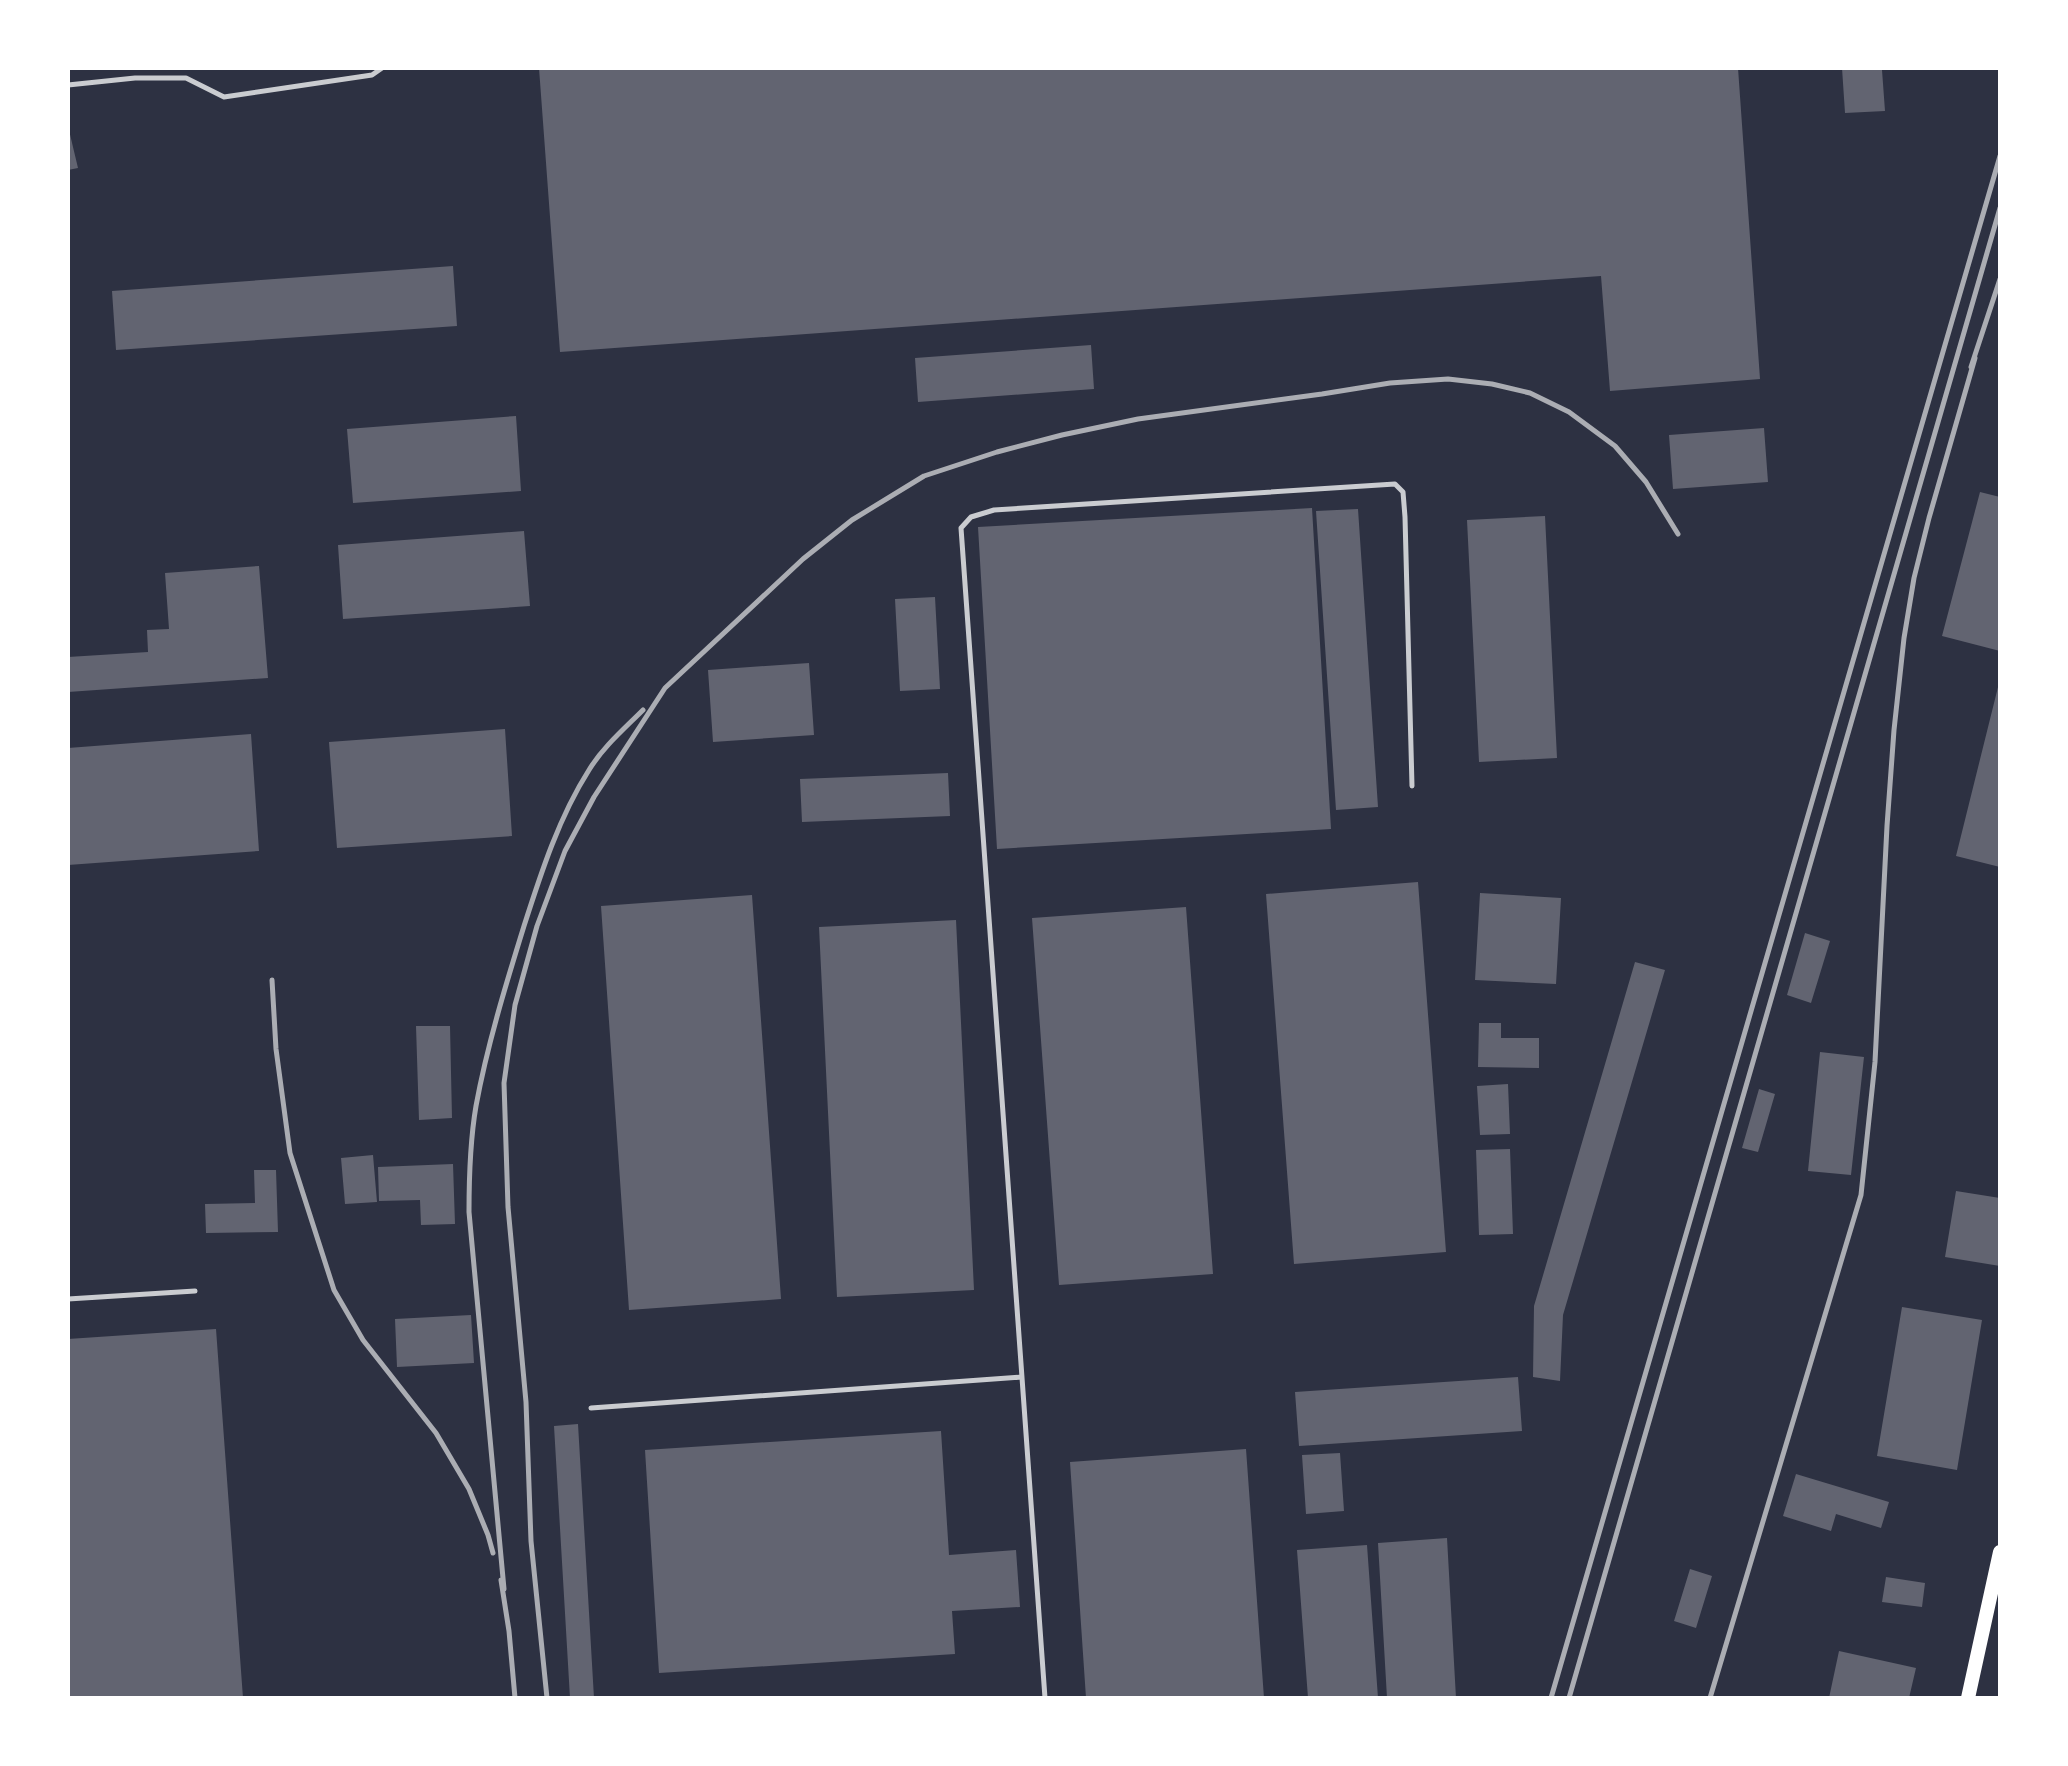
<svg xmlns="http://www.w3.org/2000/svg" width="2068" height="1766" font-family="'DM Sans',sans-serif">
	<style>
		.building { fill: #626471 }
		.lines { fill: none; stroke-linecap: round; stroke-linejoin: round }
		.service { stroke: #caccd0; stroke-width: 5 }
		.secondary { stroke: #fff; stroke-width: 14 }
		.rail { stroke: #abadb3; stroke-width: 5 }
	</style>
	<rect width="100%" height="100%" fill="#2d3142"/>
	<path class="building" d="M539,68h1199l22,311 -150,12 -9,-115 -1041,76z
		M1842,68l40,2 3,41 -40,2z
		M68,126l10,42 -10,2z
		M453,266l4,60 -341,24 -4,-59z
		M1091,345l3,44 -176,13 -3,-44z
		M516,416l5,75 -168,12 -6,-74z
		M1764,428l4,54 -95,7 -4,-54z
		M1980,492l20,5v154l-58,-15z
		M1312,508l19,321 -334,20 -19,-322z
		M1358,509l20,298 -42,3 -20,-299z
		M1545,516l12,242 -78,4 -12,-242z
		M524,531l6,75 -187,13 -5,-74z
		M259,566l9,112 -200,14v-35l80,-5 -1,-22 22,-1 -4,-56z
		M935,597l5,92 -40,2 -5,-92z
		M809,663l5,72 -101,7 -5,-72z
		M1999,683h1v184l-44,-11z
		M505,729l7,107 -175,12 -8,-106z
		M251,734l8,117 -191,14v-117z
		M948,773l2,43 -148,6 -2,-43z
		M1418,882l28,370 -152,12 -28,-370z
		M1480,893l81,5 -5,86 -81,-4z
		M752,895l29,404 -152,11 -28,-404z
		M1186,907l27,367 -154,11 -27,-367z
		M956,920l18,370 -137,7 -18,-370z
		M1805,933l25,8 -19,62 -24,-8z
		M1635,962l30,8 -102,345 -3,66 -27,-4 1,-71z
		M1479,1023h22v15h38v30l-61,-1z
		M416,1026h34l2,92 -33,2z
		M1820,1052l44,5 -13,118 -43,-4z
		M1508,1084l2,50 -30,1 -3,-49z
		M1759,1089l16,5 -17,58 -16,-4z
		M1510,1149l3,85 -34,1 -3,-85z
		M373,1155l4,47 -32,2 -4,-46z
		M453,1164l2,60 -34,1 -1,-25 -41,1 -1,-34z
		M254,1170h22l2,62 -72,1 -1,-29 50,-1z
		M1956,1191l44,7v68l-55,-9z
		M1902,1307l80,13 -25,150 -80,-14z
		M471,1315l3,48 -77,4 -2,-48z
		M216,1329l27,369h-175v-359z
		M1518,1377l4,54 -223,15 -4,-54z
		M578,1424l16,274h-24l-16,-272z
		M941,1431l8,124 67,-5 4,57 -68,4 3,43 -296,19 -14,-223z
		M1246,1449l18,249h-178l-16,-236z
		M1340,1453l4,58 -38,3 -4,-59z
		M1796,1474l93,28 -8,26 -45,-14 -5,17 -48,-15z
		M1447,1538l9,160h-69l-9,-155z
		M1367,1545l11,153h-70l-11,-148z
		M1690,1569l22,7 -16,52 -22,-7z
		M1886,1577l39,6 -3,24 -40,-5z
		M1839,1651l77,17 -7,30h-80z"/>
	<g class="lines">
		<path class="service" d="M68,85l67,-7h51l38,19 148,-22 10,-7
			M68,1299l127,-8
			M591,1408l431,-31
			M1045,1698l-84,-1170 10,-11 23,-7 401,-26 8,8 2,25 7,269"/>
		<path class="secondary" d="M1968,1698l32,-146"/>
		<path class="rail" d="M1971,367l29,-88
			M272,980l4,69 14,104 44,137 29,50 73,93 33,56 19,46 5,18
			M501,1580l8,51 6,67
			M504,1589l-35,-377c0,-35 1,-71 7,-106 11,-60 30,-122 48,-180 17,-53 35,-109 65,-156 14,-23 35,-41 54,-60
			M547,1698l-16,-157 -5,-139 -18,-195 -4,-124 11,-78 22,-79 28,-75 29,-54 71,-109 138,-129 49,-39 72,-44 73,-24 65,-17 76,-16 184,-25 68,-11 58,-4 44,5 38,9 39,19 46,34 31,36 32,52
			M1551,1698l449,-1542
			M1569,1698l431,-1490
			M1710,1698l151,-503 14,-133 12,-236 7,-96 10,-92 10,-60 15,-60 46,-160"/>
	</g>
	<rect width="2068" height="1766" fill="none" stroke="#ffffff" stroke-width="140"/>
</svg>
